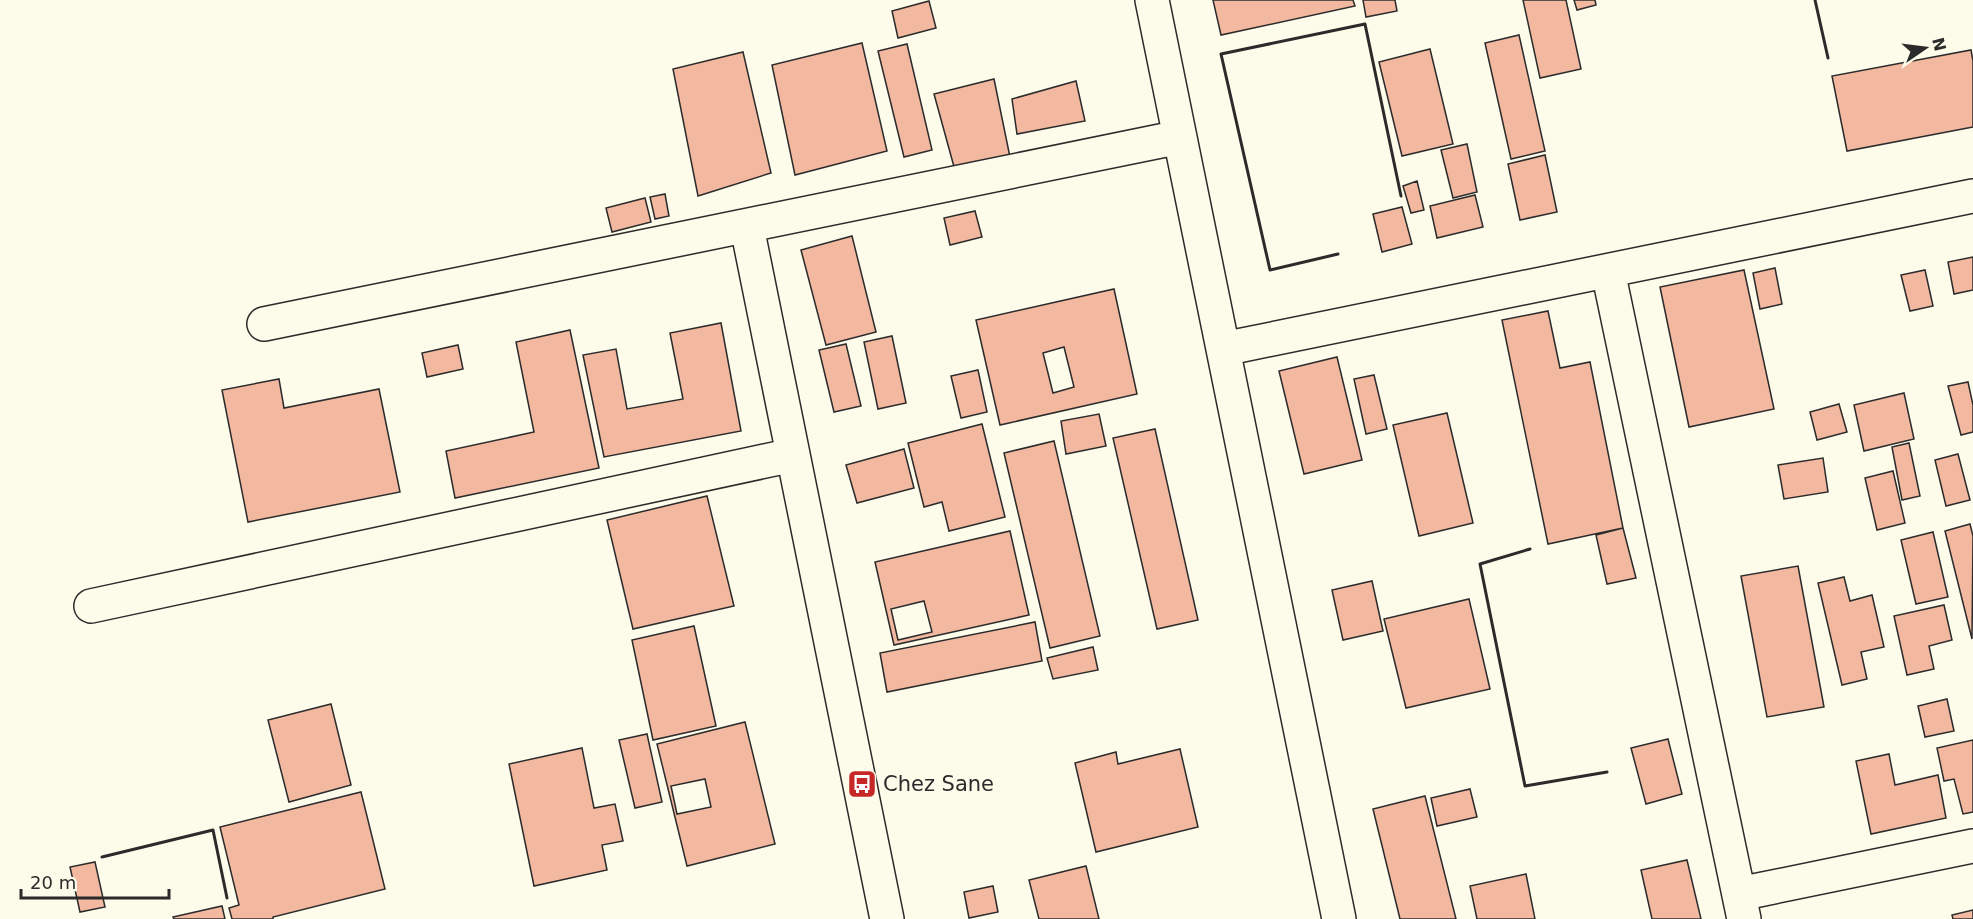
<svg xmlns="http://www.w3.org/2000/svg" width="1973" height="919" font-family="'DejaVu Sans',sans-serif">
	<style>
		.building { fill: #f2b8a0; stroke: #2b2b2b; stroke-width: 1.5; fill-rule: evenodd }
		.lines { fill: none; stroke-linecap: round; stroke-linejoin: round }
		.minor-casing { stroke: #2b2b2b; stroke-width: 36 }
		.minor { stroke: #fdfbea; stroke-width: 33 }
		.wall { stroke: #2b2b2b; stroke-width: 3 }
		.labels { text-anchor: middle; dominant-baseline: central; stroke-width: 4.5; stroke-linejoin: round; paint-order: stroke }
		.poi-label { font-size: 21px; fill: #2b2b2b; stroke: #fdfbea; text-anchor: start }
	</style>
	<rect width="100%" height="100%" fill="#fdfbea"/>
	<path class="building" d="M1213,0h140l2,6 -134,29z
		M1363,0h32l2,11 -31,6z
		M1523,0h43l15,69 -41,9z
		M1574,0h21l1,5 -19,5z
		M929,1l7,27 -38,10 -6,-27z
		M1519,35l26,116 -34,8 -26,-116z
		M862,43l25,108 -92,24 -23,-110z
		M907,44l25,106 -28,7 -26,-106z
		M1430,49l23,95 -51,12 -23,-94z
		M1971,50l2,11v66l-126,24 -15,-75z
		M743,52l28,121 -73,23 -25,-127z
		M994,79l17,83 -55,12 -22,-80z
		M1076,81l9,40 -68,13 -5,-35z
		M1467,144l10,48 -24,6 -12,-48z
		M1545,155l12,57 -37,8 -12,-56z
		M1417,181l7,29 -13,3 -8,-27z
		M665,194l4,22 -14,3 -5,-22z
		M1475,195l8,32 -46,11 -7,-32z
		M645,198l6,24 -39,10 -6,-24z
		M1402,207l10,37 -30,8 -9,-38z
		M975,211l7,26 -32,8 -6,-27z
		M852,236l24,96 -50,13 -25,-95z
		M1973,257v33l-19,4 -6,-32z
		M1775,268l7,36 -22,5 -7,-36z
		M1744,270l30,139 -85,18 -29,-140z
		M1925,270l8,36 -23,5 -9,-36z
		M1114,289l23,105 -137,31 -24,-105zM1064,347l10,40 -21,6 -10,-40z
		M1548,311l12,57 30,-6 33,166 -75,16 -46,-224z
		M721,323l20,108 -137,26 -21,-102 33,-6 11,60 56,-10 -13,-66z
		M570,330l29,138 -144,30 -9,-47 88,-19 -18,-90z
		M892,336l14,67 -28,6 -14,-67z
		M846,344l15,62 -27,6 -15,-62z
		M458,345l5,24 -36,8 -5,-24z
		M1337,357l25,103 -58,14 -25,-103z
		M978,370l9,42 -26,6 -10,-42z
		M1374,375l13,54 -21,5 -12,-55z
		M279,379l5,29 95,-19 21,103 -152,30 -26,-132z
		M1968,382l5,23v27l-12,3 -13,-49z
		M1904,393l10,46 -50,12 -10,-46z
		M1839,404l8,28 -30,8 -7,-28z
		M1447,413l26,110 -54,13 -26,-111z
		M1099,414l7,32 -40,8 -5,-33z
		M982,424l23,93 -56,14 -7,-29 -18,5 -16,-64z
		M1155,429l43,191 -41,9 -44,-191z
		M1054,441l46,195 -50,12 -46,-195z
		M1909,443l11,53 -18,4 -10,-53z
		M904,449l10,39 -57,15 -11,-38z
		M1958,454l12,46 -24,6 -11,-46z
		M1823,458l5,34 -44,7 -6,-34z
		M1893,471l12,52 -28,7 -12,-52z
		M707,496l27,110 -101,23 -26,-109z
		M1970,524l3,12 -1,103 -27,-108z
		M1623,528l13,50 -29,6 -11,-49z
		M1010,531l19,84 -135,30 -19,-83zM924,601l8,31 -34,8 -7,-31z
		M1933,532l15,65 -32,7 -15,-64z
		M1798,566l26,141 -57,10 -26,-141z
		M1844,577l6,24 22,-6 12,52 -23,5 6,27 -25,6 -24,-102z
		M1372,581l11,50 -40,9 -11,-50z
		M1469,599l21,90 -84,19 -22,-89z
		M1944,605l8,35 -23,6 5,23 -27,6 -13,-59z
		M1035,622l7,39 -155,31 -7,-39z
		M694,626l22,100 -63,14 -21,-100z
		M1093,647l5,23 -45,9 -6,-21z
		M1947,699l7,32 -29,6 -7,-31z
		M331,704l20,81 -62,17 -21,-82z
		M745,722l30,122 -88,22 -30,-122zM705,779l6,28 -34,7 -6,-28z
		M647,734l15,68 -27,6 -16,-68z
		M1668,739l14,55 -36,10 -15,-56z
		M1973,740v72l-10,2 -9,-35 -10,2 -7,-33z
		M582,748l12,60 21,-4 8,37 -21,4 5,25 -73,16 -25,-122z
		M1180,749l18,78 -102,25 -21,-89 41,-11 2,12z
		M1889,754l6,31 43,-10 8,43 -75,16 -15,-73z
		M1470,789l7,28 -40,9 -6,-28z
		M361,792l24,97 -112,28v2h-41l-3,-11 10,-3 -19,-78z
		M1425,796l31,123h-56l-27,-110z
		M1687,860l14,59h-49l-11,-49z
		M95,862l10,45 -25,5 -10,-45z
		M1086,866l13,53h-60l-10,-39z
		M1526,874l9,45h-58l-7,-33z
		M993,886l5,26 -29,6 -5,-26z
		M222,906l3,13h-51l-1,-2z
		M1973,910v9h-20l-1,-4z"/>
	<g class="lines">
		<g class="minor-casing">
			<path id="minor" d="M1152,0l187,919
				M747,227l140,692
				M1608,271l136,648
				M264,324l916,-187
				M1223,349l750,-153
				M91,606l702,-151
				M1739,894l234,-48"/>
		</g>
		<use href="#minor" class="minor"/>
		<path class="wall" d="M1815,0l13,58
			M1338,254l-68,16 -49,-216 144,-30 36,172
			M1530,549l-50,15 45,222 82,-14
			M102,857l111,-27 14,68"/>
	</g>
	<defs>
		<g id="bus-square" transform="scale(1.5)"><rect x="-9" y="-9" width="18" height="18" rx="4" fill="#c62828" stroke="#fdfbea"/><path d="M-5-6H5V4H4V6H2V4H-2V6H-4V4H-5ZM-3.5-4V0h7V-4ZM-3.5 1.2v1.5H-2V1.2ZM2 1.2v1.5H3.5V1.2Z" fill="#fff"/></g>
	</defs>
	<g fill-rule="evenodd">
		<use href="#bus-square" x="862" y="784"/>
	</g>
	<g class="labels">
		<g class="poi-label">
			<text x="883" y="784">Chez Sane</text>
		</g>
	</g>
	<g transform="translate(1925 48) rotate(76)" stroke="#fdfbea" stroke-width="4.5" paint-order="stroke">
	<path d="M0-4.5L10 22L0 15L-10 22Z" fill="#2b2b2b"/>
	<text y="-9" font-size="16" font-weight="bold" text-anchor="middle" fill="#2b2b2b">N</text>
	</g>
	<path d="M21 889v9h148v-9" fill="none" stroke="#2b2b2b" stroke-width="3"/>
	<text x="30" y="889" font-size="18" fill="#2b2b2b" stroke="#fdfbea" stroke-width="4.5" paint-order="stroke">20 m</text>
</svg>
